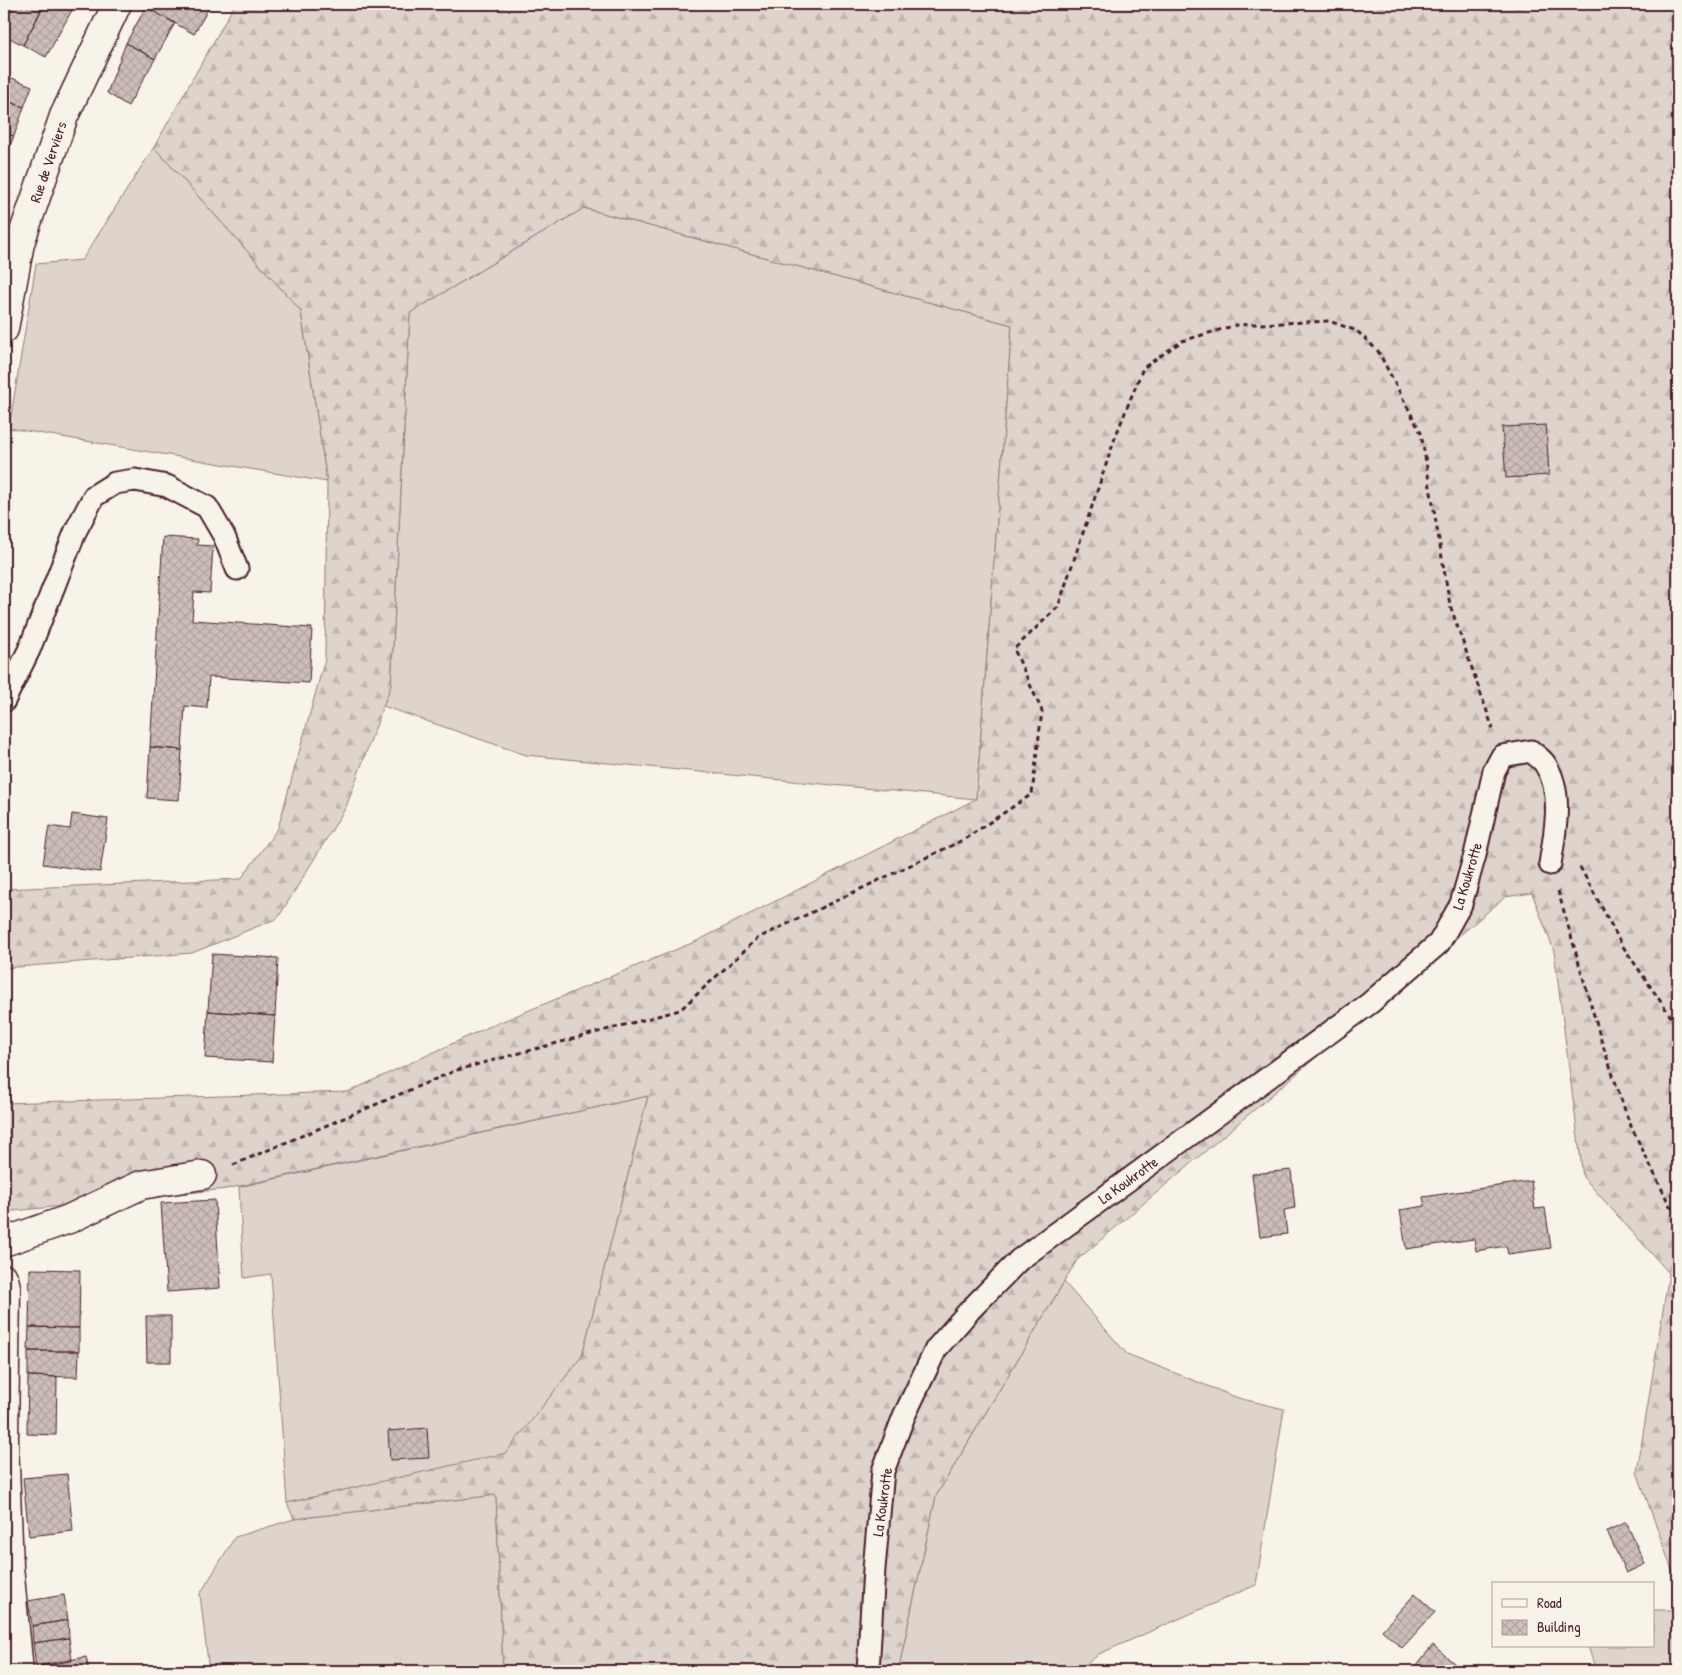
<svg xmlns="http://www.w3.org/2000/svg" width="1682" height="1675" font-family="'Patrick Hand',sans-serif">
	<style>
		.grass { fill: #ded4cc; stroke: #947a7c }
		.forest { fill: url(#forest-firs); stroke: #947a7c }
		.building { fill: url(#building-cross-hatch); stroke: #4a1f2b }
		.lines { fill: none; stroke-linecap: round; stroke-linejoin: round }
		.lane-casing { stroke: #4a1f2b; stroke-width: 25 }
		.street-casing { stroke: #4a1f2b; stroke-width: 31 }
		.primary-casing { stroke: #4a1f2b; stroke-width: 31 }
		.path { stroke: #4a1f2b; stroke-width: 3; stroke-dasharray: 5 4; stroke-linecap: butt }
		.lane { stroke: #f7f3e8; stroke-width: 21 }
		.street { stroke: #f7f3e8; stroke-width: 28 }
		.primary { stroke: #f7f3e8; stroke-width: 28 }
		.labels { text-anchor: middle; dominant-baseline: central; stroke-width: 4; stroke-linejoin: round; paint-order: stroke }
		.street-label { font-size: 15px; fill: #4a1f2b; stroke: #f7f3e8 }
	</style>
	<defs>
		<pattern id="forest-firs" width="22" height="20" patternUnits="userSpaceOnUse" patternTransform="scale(1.25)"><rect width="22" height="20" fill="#ded4cc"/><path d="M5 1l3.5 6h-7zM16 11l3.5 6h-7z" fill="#c0b6af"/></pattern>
		<pattern id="building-cross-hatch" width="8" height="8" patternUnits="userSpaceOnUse" patternTransform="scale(1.25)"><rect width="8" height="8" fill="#ccbfb9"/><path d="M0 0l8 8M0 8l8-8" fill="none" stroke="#b1a49f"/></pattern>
	</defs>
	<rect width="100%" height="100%" fill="#f7f3e8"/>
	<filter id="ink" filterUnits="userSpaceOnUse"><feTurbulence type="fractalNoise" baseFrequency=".02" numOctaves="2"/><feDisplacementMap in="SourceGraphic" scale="10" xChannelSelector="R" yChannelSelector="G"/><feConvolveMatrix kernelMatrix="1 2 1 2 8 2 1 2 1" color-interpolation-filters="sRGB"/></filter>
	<g filter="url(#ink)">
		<path class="grass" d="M154,147l147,164 26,171 -318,-54 27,-164 46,-4z
			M584,208l428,117 -36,474 -450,-44 -143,-49 8,-21 19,-372z
			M648,1096l-66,260 -76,98 -219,49 -16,-229 -27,4 -5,-91z
			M1064,1282l63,72 111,44 46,11 -28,176 -157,69 -21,17h-180l38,-175z
			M496,1495l7,176h-294l-9,-77 35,-57 59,-18z
			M1653,1610h25v61h-82l-8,-25h65z"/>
		<path class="forest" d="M235,4h1443v1583l-41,-115 32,-199 -86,-96 -29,-226 -22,-58 -27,4 -428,363 -141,236 -38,175h-395l-7,-176 -202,24 -7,-16 219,-50 76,-97 66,-260 -422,93 -222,23v-109l344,-11 138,-64 211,-87 279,-142 36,-474 -428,-117 -174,105 -19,372 -45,122 -68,111 -86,35 -188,15v-79l237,-10 37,-51 47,-169 2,-177 -26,-171 -147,-164z"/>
		<path class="building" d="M14,4h30l-21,41 -19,-10v-11z
			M45,4h15l12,6 -26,47 -23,-12z
			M148,4h63l-17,30 -48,-27z
			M146,7l29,16 -20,36 -29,-16z
			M126,43l29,16 -27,47 -21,-13z
			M4,75l28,11 -8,21 -20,-7z
			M4,100l20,7 -10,29 -10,-3z
			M4,133l10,3 -10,24z
			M1546,425l3,50 -43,3 -4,-51z
			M163,537l35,2 -1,6 16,1 -3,47 -16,-1 -2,28 120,8 -3,55 -100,-6 -2,31 -22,-2 -3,44 -32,-3z
			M150,747l32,3 -3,50 -32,-2z
			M72,814l36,5 -8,53 -57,-8 6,-38 21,3z
			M212,954l66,4 -3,58 -67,-5z
			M208,1011l67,5 -3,46 -67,-4z
			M1291,1170l4,38 -11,2 3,24 -27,3 -8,-63z
			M1531,1181l4,28 10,-1 6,40 -43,6 -2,-8 -30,5 -2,-12 -68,10 -6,-39 25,-4 -2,-9z
			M215,1200l5,88 -53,4 -6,-89z
			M30,1269l50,1 -1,58 -50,-1z
			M146,1316h25v46h-24z
			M29,1327l50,1v23h-51z
			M28,1351h51l-1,26 -50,-1z
			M28,1376l29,1 -1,58 -29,-1z
			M427,1428l2,30 -39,2 -2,-29z
			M67,1474l6,57 -44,5 -6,-58z
			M1626,1522l19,42 -19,9 -19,-42z
			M1415,1594l20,18 -33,36 -20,-18z
			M64,1595l4,25 -36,6 -4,-25z
			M68,1620l1,18 -36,5 -1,-17z
			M69,1638l3,23 -36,5 -3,-23z
			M1433,1645l30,26h-41l-6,-5z
			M86,1657l3,14h-53v-5z"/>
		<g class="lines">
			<g class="lane-casing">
				<path id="lane" d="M4,701l25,-51 47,-120 18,-34 21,-13 20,-3 32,6 40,21 17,29 13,33
					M868,1671l6,-102 9,-98 21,-55 32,-67 34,-39 49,-50 351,-257 69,-60 22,-39 14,-49 19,-84 8,-15 29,-5c4,4 11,8 14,13 19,28 10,68 5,100"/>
			</g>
			<g class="street-casing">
				<path id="street" d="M4,1242l65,-23 72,-34 61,-10
					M4,1279l2,8 -2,153
					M4,1442l5,124 10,105"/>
			</g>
			<g class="primary-casing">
				<path id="primary" d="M4,329l16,-86 44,-127 53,-112"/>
			</g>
			<path class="path" d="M1580,867l42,78 56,82
				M1558,891l44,152 27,79 41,84 8,8
				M233,1165l224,-95 223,-60 78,-72 205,-98 69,-46 10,-83 -28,-62 44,-42 58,-172 27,-67 39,-27 54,-16 93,-4 28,10 21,20 43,82 29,172 43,124"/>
			<use href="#lane" class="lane"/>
			<use href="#street" class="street"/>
			<use href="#primary" class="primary"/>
		</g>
	</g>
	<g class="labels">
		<g class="street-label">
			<text transform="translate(48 162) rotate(-71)">Rue de Verviers</text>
			<text transform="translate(1467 876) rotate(-73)">La Koukrotte</text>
			<text transform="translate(1128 1180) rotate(-36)">La Koukrotte</text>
			<text transform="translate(882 1502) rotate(-82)">La Koukrotte</text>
		</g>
	</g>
	<rect width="1682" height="1675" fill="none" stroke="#f7f3e8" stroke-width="20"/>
	<rect x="10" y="10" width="1662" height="1655" fill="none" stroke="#4a1f2b" stroke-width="2" filter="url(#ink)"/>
	<rect x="1492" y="1582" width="162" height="65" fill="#f7f3e8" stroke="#b29e9c"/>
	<rect x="1502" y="1599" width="25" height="8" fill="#f7f3e8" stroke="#b29e9c"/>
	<text x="1537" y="1608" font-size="15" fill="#4a1f2b">Road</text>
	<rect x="1502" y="1620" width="25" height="15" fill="url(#building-cross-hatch)" stroke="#b29e9c"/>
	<text x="1537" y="1632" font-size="15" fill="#4a1f2b">Building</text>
</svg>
